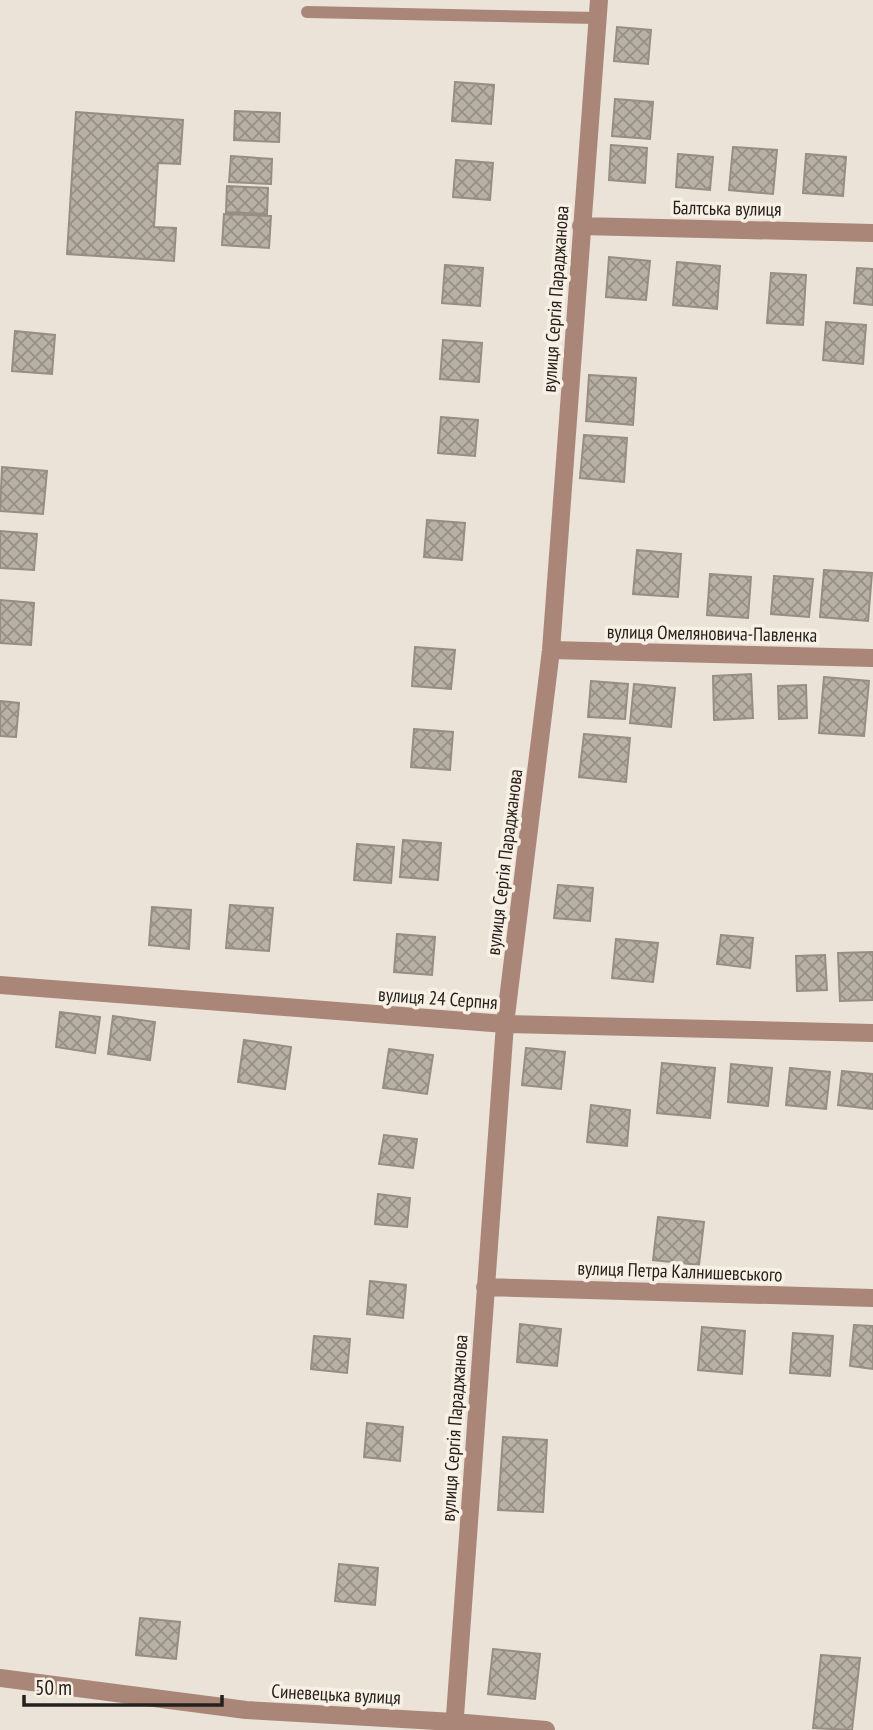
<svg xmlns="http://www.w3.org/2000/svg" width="873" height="1730" font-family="'PT Sans Narrow',sans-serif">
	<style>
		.building { fill: url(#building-cross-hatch); stroke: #978d83; stroke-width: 2 }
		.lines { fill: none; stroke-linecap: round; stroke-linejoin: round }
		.service { stroke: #a98678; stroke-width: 12 }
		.minor { stroke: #a98678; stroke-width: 18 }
		.labels { text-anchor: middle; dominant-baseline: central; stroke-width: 7; stroke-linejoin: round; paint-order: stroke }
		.street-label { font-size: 19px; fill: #24211d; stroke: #f8f0e4 }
	</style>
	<defs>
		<pattern id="building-cross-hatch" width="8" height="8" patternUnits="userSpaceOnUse" patternTransform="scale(1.75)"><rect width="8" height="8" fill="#b9b0a5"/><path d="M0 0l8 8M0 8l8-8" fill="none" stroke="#968f86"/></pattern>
	</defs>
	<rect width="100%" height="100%" fill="#ebe3d7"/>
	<path class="building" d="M617,27l34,3 -3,34 -34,-3z
		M455,82l39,3 -3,39 -39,-3z
		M615,99l38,3 -3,37 -38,-3z
		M235,111l45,2 -1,29 -45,-2z
		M76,112l107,8 -3,44 -22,-1 -4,64 22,1 -2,33 -107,-7z
		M611,145l36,3 -2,35 -36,-3z
		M733,147l44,3 -4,44 -44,-4z
		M678,154l35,3 -3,33 -34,-3z
		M806,154l40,3 -3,39 -40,-3z
		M231,156l41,3 -1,25 -42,-2z
		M456,160l37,3 -3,37 -37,-3z
		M227,186l41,2 -1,26 -41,-2z
		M224,214l47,2 -2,32 -47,-3z
		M609,257l41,4 -4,39 -40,-3z
		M677,262l43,4 -3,43 -44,-4z
		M445,265l38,3 -3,38 -38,-3z
		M857,268l16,1v36l-19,-2z
		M771,273l35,2 -3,50 -36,-2z
		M826,322l40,3 -3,39 -40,-4z
		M15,331l40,4 -3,39 -40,-3z
		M443,340l39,3 -3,39 -39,-3z
		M589,375l47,3 -3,47 -47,-4z
		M441,417l37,3 -3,36 -37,-3z
		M584,435l43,3 -3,44 -44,-4z
		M2,467l45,4 -4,43 -43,-3z
		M427,520l38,3 -3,37 -38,-3z
		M0,531l37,3 -3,36 -34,-2z
		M637,550l44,4 -3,43 -45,-3z
		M824,570l48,3 -4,48 -48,-4z
		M710,574l41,3 -3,41 -41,-3z
		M774,576l39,3 -4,38 -38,-3z
		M0,600l34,3 -3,42 -31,-2z
		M415,647l40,3 -4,39 -39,-3z
		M751,674l2,44 -39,2 -1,-44z
		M824,677l45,4 -5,55 -45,-3z
		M591,681l37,3 -3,35 -37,-2z
		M634,684l41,4 -4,39 -41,-4z
		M806,685l1,33 -28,1 -1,-33z
		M0,701l19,2 -3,34 -16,-1z
		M414,729l39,3 -3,38 -39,-3z
		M584,734l46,4 -4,44 -47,-5z
		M403,840l38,3 -3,37 -38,-3z
		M357,844l37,3 -3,36 -37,-3z
		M558,885l35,3 -3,33 -36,-3z
		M230,905l43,3 -4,43 -43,-3z
		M152,907l39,3 -2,39 -40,-4z
		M397,934l38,3 -3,38 -38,-3z
		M721,935l32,3 -3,30 -33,-4z
		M616,939l42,4 -5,39 -41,-4z
		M873,952v48l-33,1 -2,-48z
		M825,955l2,35 -30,1 -1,-35z
		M60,1012l40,5 -5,36 -39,-6z
		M113,1016l42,6 -5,38 -42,-6z
		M244,1040l47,7 -6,42 -47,-7z
		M526,1048l39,4 -4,37 -39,-4z
		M389,1049l44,6 -6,39 -44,-6z
		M662,1063l53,5 -5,50 -53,-5z
		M731,1064l41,4 -4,38 -40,-4z
		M790,1068l40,4 -4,37 -40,-4z
		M842,1071l31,3v35l-35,-4z
		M591,1105l39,5 -3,36 -40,-4z
		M384,1135l33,4 -4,29 -34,-4z
		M378,1194l32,4 -3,29 -32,-3z
		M658,1217l46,5 -5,43 -46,-5z
		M370,1281l36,4 -3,33 -36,-4z
		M520,1324l41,5 -4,37 -40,-4z
		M854,1325l19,1v43l-23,-3z
		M702,1327l43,4 -3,43 -44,-4z
		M793,1333l40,3 -3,40 -40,-3z
		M314,1336l36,3 -3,34 -36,-4z
		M367,1423l36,4 -3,34 -36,-4z
		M503,1437l44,3 -4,72 -45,-2z
		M339,1564l39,4 -3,37 -40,-4z
		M140,1618l40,4 -4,37 -40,-4z
		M493,1649l47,5 -5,45 -47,-5z
		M821,1655l39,3 -8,72 -39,-2z"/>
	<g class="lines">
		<path class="service" d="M307,12l290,6"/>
		<path class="minor" d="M581,226l292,7
			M551,650l322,8
			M0,985l505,39 368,9
			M485,1287l388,11
			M0,1678l246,32 208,12 92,8
			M454,1730l51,-706 46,-374 48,-650"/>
	</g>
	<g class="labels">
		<g class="street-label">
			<text transform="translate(727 208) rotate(1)">Балтська вулиця</text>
			<text transform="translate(555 299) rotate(-86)">вулиця Сергія Параджанова</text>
			<text transform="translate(712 633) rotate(1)">вулиця Омеляновича-Павленка</text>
			<text transform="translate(504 862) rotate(-83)">вулиця Сергія Параджанова</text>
			<text transform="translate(438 998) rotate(4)">вулиця 24 Серпня</text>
			<text transform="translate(680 1271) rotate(2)">вулиця Петра Калнишевського</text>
			<text transform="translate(454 1428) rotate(-86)">вулиця Сергія Параджанова</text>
			<text transform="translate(336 1694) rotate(3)">Синевецька вулиця</text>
		</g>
	</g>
	<path d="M24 1695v10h198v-10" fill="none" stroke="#24211d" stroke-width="3.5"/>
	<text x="35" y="1695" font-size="21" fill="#24211d" stroke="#f8f0e4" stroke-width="5" paint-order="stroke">50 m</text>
</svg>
